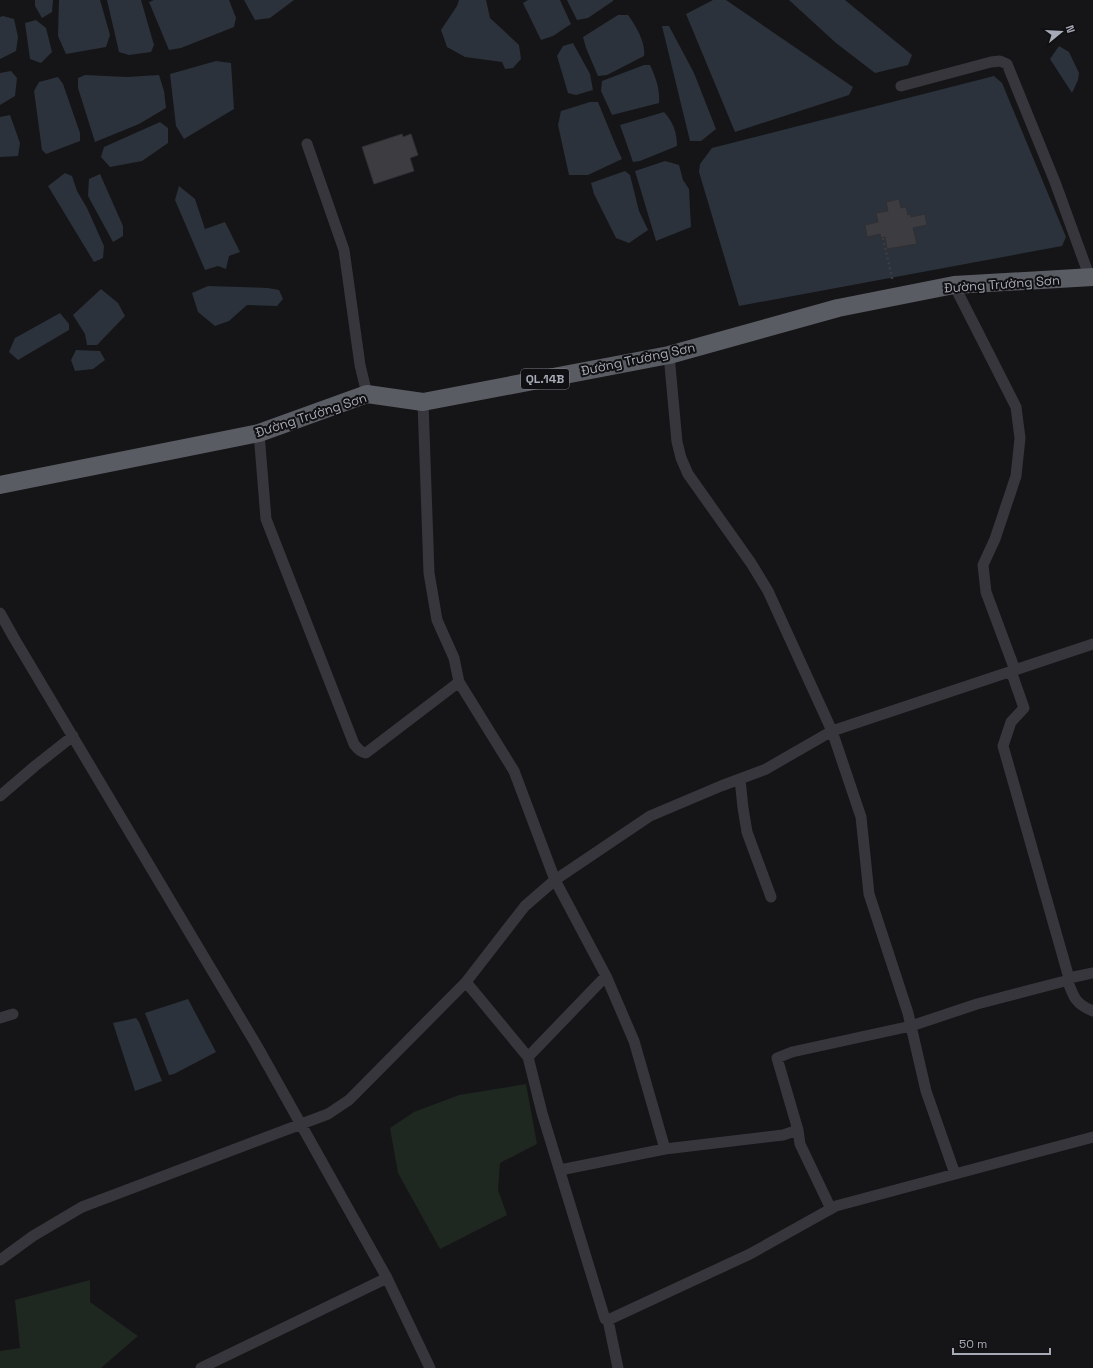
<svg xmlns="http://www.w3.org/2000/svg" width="1093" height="1368" font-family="'Space Grotesk',sans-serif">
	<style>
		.green { fill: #1f2721 }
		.water { fill: #2b323b }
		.building { fill: #3d3d41; stroke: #302f33 }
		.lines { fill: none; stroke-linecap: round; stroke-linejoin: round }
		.path { stroke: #3c3d43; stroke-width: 2.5; stroke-dasharray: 2 3; stroke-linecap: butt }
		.minor { stroke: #36363c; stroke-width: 11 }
		.trunk { stroke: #5a5c64; stroke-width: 18 }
		.labels { text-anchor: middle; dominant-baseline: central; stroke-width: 4; stroke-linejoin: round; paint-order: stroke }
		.shield { fill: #101012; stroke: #7a7c86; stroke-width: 1 }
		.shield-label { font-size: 12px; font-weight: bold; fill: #a7aab7 }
		.street-label { font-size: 13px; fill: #a7aab7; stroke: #101012 }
	</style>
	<rect width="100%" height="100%" fill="#151517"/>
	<path class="green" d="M526,1084l11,60 -37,19 -2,27 9,25 -67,34 -42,-76 -8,-45 24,-16 45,-17z
		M90,1280v22l48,34 -37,32h-101v-17l20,-3 -5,-48z"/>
	<path class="water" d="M35,0h18l-1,12 -10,6 -7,-12z
		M59,0h41l10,35 -4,12 -40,7 -8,-18z
		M107,0h34l13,45 -3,7 -22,3 -10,-3z
		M154,0h75l7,18 -2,9 -53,21 -12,2 -20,-48z
		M244,0h50l-24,18 -15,2z
		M459,0h27l4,18 29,27 2,14 -8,9 -8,1 -3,-7 -37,-5 -18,-10 -6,-17 16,-24z
		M528,0h32l11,24 -18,12 -12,4 -18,-37z
		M567,0h46v1l-25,17 -11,2z
		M713,0h13l127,87 -4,8 -114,37 -49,-118z
		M789,0h56l67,55 -4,10 -33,8 -39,-30z
		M618,15h10c8,11 18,28 16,41l-37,19 -9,1 -12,-28 -3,-11z
		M3,16l11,3 4,18 -2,14 -16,8v-42z
		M36,20l10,8 6,24 -11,11 -11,-4 -5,-36z
		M662,26h7l25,47 22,56 -15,12h-11z
		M573,43l17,31 3,16 -17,5 -8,-2 -11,-37 6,-10z
		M1059,46l10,6 10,21 -1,7 -6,13 -22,-34z
		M216,61l15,2 3,46 -50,30 -8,-13 -6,-52z
		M644,65h6c6,13 10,24 9,38l-47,12 -11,-24 1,-10z
		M11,71l6,7 -2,18 -15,9v-32z
		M85,75l42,2 32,-2 5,16 2,17 -27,16 -44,18 -17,-54v-10z
		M994,76l8,7 64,154 -4,9 -323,60 -40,-134 1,-8 12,-16z
		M58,77l5,7 17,49v8l-34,13 -4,-4 -8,-59 5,-9z
		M590,102h8l18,44 6,13 -34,16h-19l-11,-50 3,-14z
		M664,112c9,10 13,20 13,34l-37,15 -7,1 -13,-37z
		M10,115l10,28 -2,13 -18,1v-40z
		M160,122l8,6v15l-26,18 -32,6 -9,-10 3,-10z
		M665,161l14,4 4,15 6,9 2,38 -35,14 -21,-70z
		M625,171l5,4 9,36 9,19 -19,13 -13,-5 -22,-44 -3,-11z
		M65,173l7,3 5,15 10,17 17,38 -1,12 -9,4 -46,-76z
		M100,174l23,52v10l-10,6 -25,-46 1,-17z
		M179,186l16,13 10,30 20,-7 15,30 -11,4 -3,13 -8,-3 -13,4 -30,-70z
		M208,286l60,2 11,2 4,9 -6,7 -30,-1 -18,16 -14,5 -17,-14 -6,-19z
		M101,289l17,14 7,13 -28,29h-10l-2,-11 -12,-19z
		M60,313l9,11v6l-51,30 -9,-8 6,-14z
		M76,350l24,1 5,9 -12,9 -18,2 -4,-11z
		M188,999l28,53 -42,22 -5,1 -24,-62z
		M136,1018l3,4 23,59 -27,10 -22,-68z"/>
	<path class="building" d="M402,134l1,3 8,-3 7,21 -8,3 4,13 -40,13 -12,-37z
		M899,199l2,9 5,-1 2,8 2,-1 1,3 14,-3 2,11 -14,3 4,16 -30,5 -2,-12 -4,1 -1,-4 -13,3 -2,-12 13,-3 -2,-9 12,-2 -2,-9z"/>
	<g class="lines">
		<path class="path" d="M883,238l10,44"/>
		<path class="minor" d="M901,86l90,-24 9,-1 7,3 48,118 35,96
			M307,144l37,106 16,115 7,29
			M954,285l62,122 4,31 -4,38 -21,63 -12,26 3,27 29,78
			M669,355l8,87 4,16 7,16 63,89 17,28 64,140 29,86 8,77 39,119 18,78 29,83
			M423,402l6,171 8,47 17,38 5,24 55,89 41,109 51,96 28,65 31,108
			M259,433l7,86 88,225c4,5 6,8 12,9l93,-71
			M0,613l14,25 243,408 130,232 43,90
			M740,779l3,29 4,24 24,65
			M0,796l35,-30 38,-30
			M1069,978l24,-5
			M1067,979c6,17 8,25 26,32
			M466,982l62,75 14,56 63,206 3,1 10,48
			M0,1018l13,-4
			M528,1057l78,-81
			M560,1170l105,-21 118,-14 15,-5
			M831,1209l-31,-65 -2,-14 -21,-72 15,-6 119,-26 66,-22 88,-23 4,-3 -66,-232 8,-24 13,-14 -13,-37
			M0,1260l33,-24 49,-29 246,-93 21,-14 117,-118 59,-76 30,-26 95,-64 71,-30 45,-17 66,-38 261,-87
			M608,1320l142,-66 86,-48 257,-69
			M201,1368l186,-90"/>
		<path class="trunk" d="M0,485l259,-52 108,-39 56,8 246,-47 169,-47 116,-23 139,-8"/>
	</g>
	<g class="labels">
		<rect class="shield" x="521" y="369" width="48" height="20" rx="3"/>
		<g class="shield-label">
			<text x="545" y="379">QL.14B</text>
		</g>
		<g class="street-label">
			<text transform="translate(1002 284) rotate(-4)">Đường Trường Sơn</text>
			<text transform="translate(638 359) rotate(-12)">Đường Trường Sơn</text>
			<text transform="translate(311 415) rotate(-18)">Đường Trường Sơn</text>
		</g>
	</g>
	<g transform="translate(1061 32) rotate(72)" stroke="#101012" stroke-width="3" paint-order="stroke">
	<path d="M0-3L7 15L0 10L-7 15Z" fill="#a7aab7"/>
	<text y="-6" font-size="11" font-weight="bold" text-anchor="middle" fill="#a7aab7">N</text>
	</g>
	<path d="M953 1348v6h97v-6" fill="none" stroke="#a7aab7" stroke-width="2"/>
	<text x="959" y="1348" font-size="12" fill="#a7aab7" stroke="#101012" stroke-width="3" paint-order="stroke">50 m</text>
</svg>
